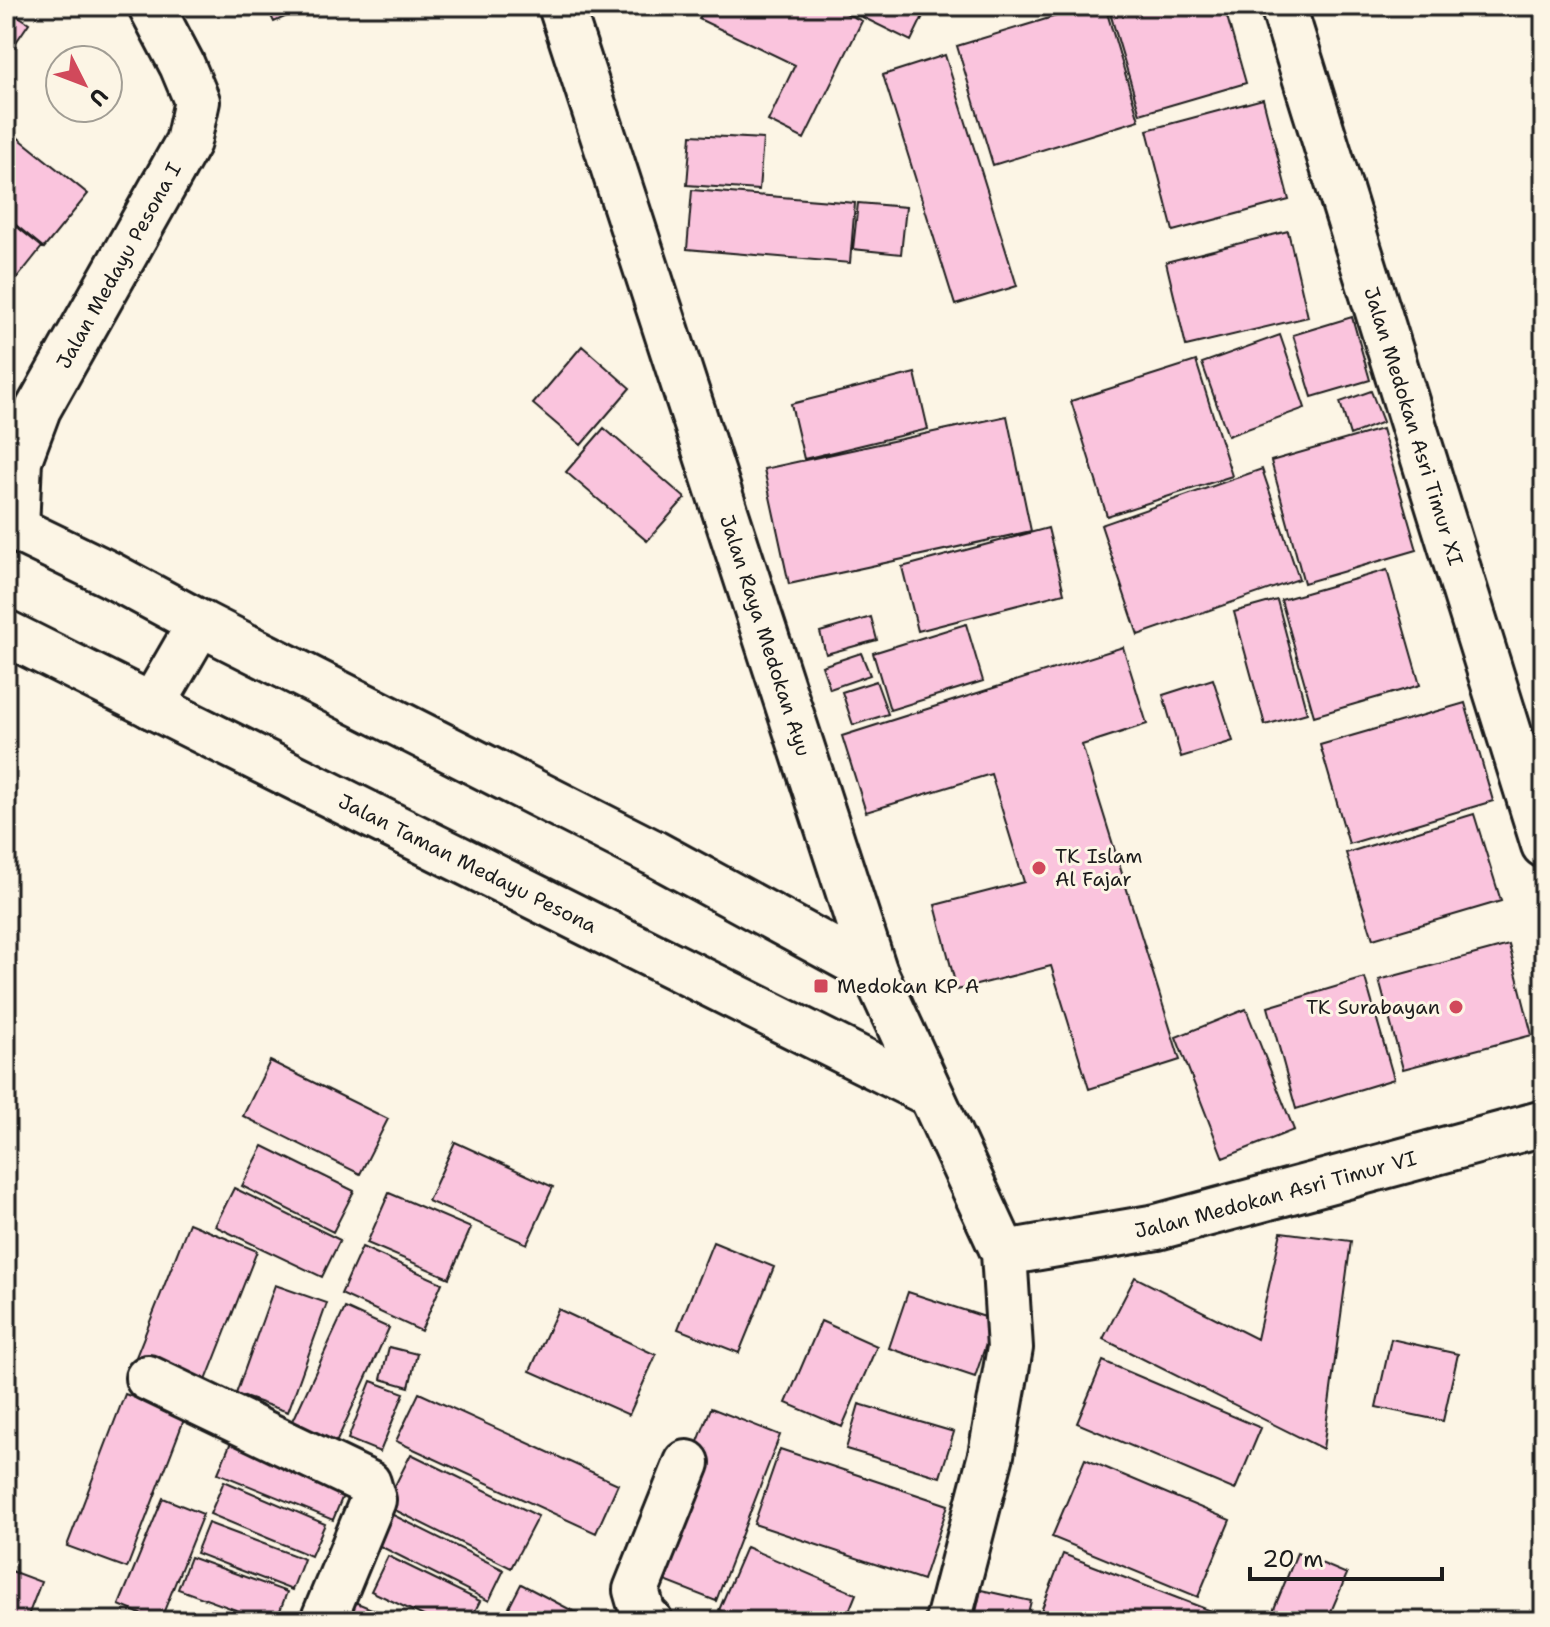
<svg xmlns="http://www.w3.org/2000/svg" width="1550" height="1627" font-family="'Shantell Sans',sans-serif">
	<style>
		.building { fill: #fac4dd; stroke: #1c1c1c; stroke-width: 2 }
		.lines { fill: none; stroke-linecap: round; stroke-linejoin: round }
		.minor-casing { stroke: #1c1c1c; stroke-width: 50 }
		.minor { stroke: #fcf5e5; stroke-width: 44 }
		.poi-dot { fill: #d1495b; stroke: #fcf5e5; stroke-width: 3 }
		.labels { text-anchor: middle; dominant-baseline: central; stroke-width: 6; stroke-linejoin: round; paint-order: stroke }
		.street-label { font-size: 20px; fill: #1c1c1c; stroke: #fcf5e5 }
		.poi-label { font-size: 20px; fill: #1c1c1c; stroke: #fcf5e5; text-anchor: start }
	</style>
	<rect width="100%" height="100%" fill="#fcf5e5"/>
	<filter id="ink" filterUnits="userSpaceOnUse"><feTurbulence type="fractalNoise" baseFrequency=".0125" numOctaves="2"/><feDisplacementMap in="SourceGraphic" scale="16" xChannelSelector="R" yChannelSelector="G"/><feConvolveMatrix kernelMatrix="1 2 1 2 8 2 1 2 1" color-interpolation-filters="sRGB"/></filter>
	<g filter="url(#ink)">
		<path class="building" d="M266,6h43l-35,16z
			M706,6h126l30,15 -58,118 -36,-18 27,-56 -96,-46z
			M840,6h79l7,4 -15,31z
			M1089,6h16l34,114 -146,45 -36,-119z
			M1108,6h116l22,77 -106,31z
			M6,8l23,15 -23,34z
			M945,55l72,231 -62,19 -72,-230z
			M1263,99l26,101 -116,31 -26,-101z
			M6,128l82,66 -44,54 -38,-31z
			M691,135l72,4 -4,51 -72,-5z
			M692,190l163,13 -5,60 -163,-14z
			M858,203l48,4 -5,47 -48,-5z
			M6,218l36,29 -32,40 -4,-3z
			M1288,231l20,86 -122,29 -20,-84z
			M1352,317l18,63 -58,17 -19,-62z
			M1280,335l25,73 -77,28 -26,-73z
			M582,346l48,42 -49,57 -48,-41z
			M1196,361l36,115 -125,40 -36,-115z
			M915,373l13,56 -124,30 -13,-55z
			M1371,391l12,31 -33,13 -10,-33z
			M1007,416l24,115 -242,53 -25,-115z
			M604,428l81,70 -38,43 -81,-69z
			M1382,429l35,121 -113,33 -33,-122z
			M1262,469l37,110 -161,56 -37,-110z
			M1048,528l16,65 -146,38 -16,-64z
			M1387,570l33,115 -106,31 -33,-116z
			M1277,600l30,113 -42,12 -31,-113z
			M871,617l6,23 -51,14 -6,-22z
			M966,624l17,57 -93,29 -17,-57z
			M1123,647l24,77 -65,21 98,315 -91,29 -38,-123 -94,24 -22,-85 89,-23 -33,-108 -125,38 -24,-76z
			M861,653l9,22 -40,14 -8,-23z
			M1213,679l20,62 -52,16 -18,-62z
			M876,681l12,33 -35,11 -11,-33z
			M1465,703l28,98 -144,43 -29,-99z
			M1474,814l27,87 -128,38 -27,-86z
			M1509,945l23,90 -129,34 -24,-89z
			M1365,978l29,101 -98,30 -28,-102z
			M1246,1009l48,121 -71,28 -47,-121z
			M270,1061l118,58 -28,55 -117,-58z
			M455,1142l98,45 -26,57 -99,-43z
			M263,1146l91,45 -21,41 -91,-46z
			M234,1188l106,52 -18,37 -107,-51z
			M389,1193l82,35 -22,50 -82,-35z
			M189,1223l68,28 -52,132 -69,-26z
			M1281,1232l70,9 -28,208 -220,-110 32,-62 122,62z
			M713,1242l61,25 -35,86 -61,-24z
			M362,1247l80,36 -21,48 -80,-37z
			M275,1285l52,18 -39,109 -52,-18z
			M908,1292l86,28 -19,57 -86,-29z
			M345,1308l44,20 -53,115 -44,-20z
			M558,1309l98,46 -27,60 -99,-44z
			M821,1321l56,25 -35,81 -56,-24z
			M1391,1339l67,15 -15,67 -67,-14z
			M389,1347l28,7 -8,33 -28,-8z
			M1103,1361l158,67 -26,62 -158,-67z
			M371,1381l33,12 -24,59 -32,-13z
			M419,1393l199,91 -22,49 -200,-92z
			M125,1394l60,23 -58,151 -60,-22z
			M859,1404l95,28 -14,45 -94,-28z
			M711,1408l69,27 -64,166 -69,-27z
			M236,1430l115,46 -18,44 -115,-47z
			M780,1449l168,56 -25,75 -169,-56z
			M411,1454l127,62 -27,52 -126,-63z
			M1085,1459l145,61 -32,77 -146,-60z
			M224,1481l101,43 -14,32 -101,-42z
			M163,1498l40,16 -43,107h-3l-38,-16z
			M381,1509l123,61 -15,31 -123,-62z
			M208,1523l96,36 -12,31 -96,-37z
			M746,1547l110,47 -11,27h-99l-27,-11z
			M1297,1553l50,21 -20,47h-44l-12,-5z
			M1063,1554l174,67h-171l-25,-10z
			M388,1556l92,45 -10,20h-36l-63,-30z
			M190,1557l97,35 -11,29h-10l-88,-32z
			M6,1569l35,13 -15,39h-20z
			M521,1584l71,37h-90z
			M981,1590l50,11 -5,20h-52z
			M345,1598l39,16 -3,7h-46z
			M213,1609l36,12h-40z"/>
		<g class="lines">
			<g class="minor-casing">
				<g id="minor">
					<path id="s1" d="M561,6l314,967 129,280 6,95 -19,107 -43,166"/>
					<path id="s2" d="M1283,6l261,839"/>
					<path d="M16,529l93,45 91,49 454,230 221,120"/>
					<path id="s3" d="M16,529l3,-69 19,-51 150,-267 9,-41 -15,-36 -31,-59"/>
					<path id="s4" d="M6,633l924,461"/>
					<path d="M152,706l48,-83"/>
					<path id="s5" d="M1004,1253l153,-26 387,-104"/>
					<path d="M148,1378l220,105 5,17 -50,121"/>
					<path d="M650,1621l-7,-7 -7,-24 51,-127"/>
				</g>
			</g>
			<use href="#minor" class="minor"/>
		</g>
	</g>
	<g class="poi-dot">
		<circle cx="1039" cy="868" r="8"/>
		<rect x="813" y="978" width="16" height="16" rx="4"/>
		<circle cx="1456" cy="1007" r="8"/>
	</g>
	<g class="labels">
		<g class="street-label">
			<text stroke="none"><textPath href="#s3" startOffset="288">Jalan Medayu Pesona I</textPath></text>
			<text stroke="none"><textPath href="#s2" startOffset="440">Jalan Medokan Asri Timur XI</textPath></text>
			<text stroke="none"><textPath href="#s1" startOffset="662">Jalan Raya Medokan Ayu</textPath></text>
			<text stroke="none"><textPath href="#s4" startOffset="516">Jalan Taman Medayu Pesona</textPath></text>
			<text stroke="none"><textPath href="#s5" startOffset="278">Jalan Medokan Asri Timur VI</textPath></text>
		</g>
		<g class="poi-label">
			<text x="1055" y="856">TK Islam<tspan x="1055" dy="23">Al Fajar</tspan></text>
			<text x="837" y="986">Medokan KP A</text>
			<text x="1440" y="1007" text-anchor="end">TK Surabayan</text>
		</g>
	</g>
	<rect width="1550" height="1627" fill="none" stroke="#fcf5e5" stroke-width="32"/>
	<rect x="16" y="16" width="1518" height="1595" fill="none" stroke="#1c1c1c" stroke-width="3" filter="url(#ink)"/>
	<g transform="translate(84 84) rotate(132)"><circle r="38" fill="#fcf5e5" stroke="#a29e95" stroke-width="2"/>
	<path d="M0-6L14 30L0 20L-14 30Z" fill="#d1495b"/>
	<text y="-12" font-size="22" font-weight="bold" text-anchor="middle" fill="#1c1c1c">U</text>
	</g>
	<path d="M1250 1567v12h192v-12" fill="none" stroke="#1c1c1c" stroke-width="4"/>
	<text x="1262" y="1567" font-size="24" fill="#1c1c1c" stroke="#fcf5e5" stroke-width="6" paint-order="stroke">20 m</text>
</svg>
